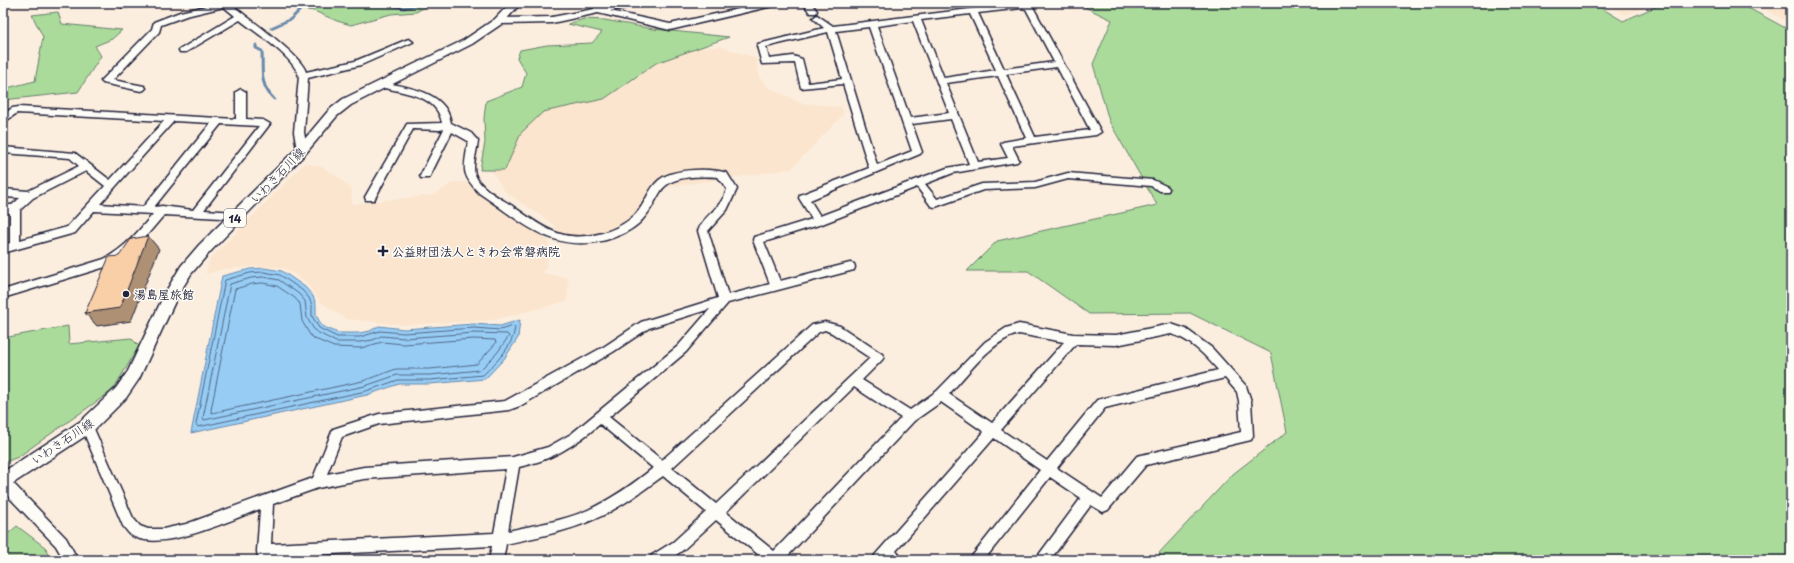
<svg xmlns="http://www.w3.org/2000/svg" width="1794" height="563" font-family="'Playpen Sans','Klee One',sans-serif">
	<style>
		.built { fill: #fbe5ce }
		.green { fill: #aadb9b; stroke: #667e6b }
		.water { fill: #97cdf5; stroke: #6889ab }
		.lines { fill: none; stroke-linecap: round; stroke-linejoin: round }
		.shore { stroke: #516685; stroke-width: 1 }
		.stream { stroke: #6889ab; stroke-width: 3 }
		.minor-casing { stroke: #22223b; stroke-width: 3 }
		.major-casing { stroke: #22223b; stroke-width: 3 }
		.minor { fill: #fdfcf7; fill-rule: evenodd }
		.major { fill: #fdfcf7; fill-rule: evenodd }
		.shaded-wall { fill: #ae9175; stroke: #22223b }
		.building { fill: #f8cfa7; stroke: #22223b }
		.poi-dot { fill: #22223b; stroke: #fdfcf7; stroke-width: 1.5 }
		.labels { text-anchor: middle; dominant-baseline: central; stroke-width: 3; stroke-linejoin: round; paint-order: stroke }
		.shield { fill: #fdfcf7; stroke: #646373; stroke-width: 1 }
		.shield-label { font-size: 11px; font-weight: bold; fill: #22223b }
		.street-label { font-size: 12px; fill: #22223b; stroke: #fdfcf7 }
		.poi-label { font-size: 12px; font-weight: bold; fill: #22223b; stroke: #fdfcf7; text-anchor: start }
	</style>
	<rect width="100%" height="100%" fill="#fceedf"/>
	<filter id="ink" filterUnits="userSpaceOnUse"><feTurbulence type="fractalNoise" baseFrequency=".025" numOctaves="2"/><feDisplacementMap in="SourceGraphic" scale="8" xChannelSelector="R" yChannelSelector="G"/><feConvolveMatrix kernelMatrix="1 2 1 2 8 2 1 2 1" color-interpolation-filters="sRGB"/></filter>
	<g filter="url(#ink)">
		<path class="built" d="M1605,3h52l-32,12z
			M1751,3h40v20z
			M719,46l37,12 3,19 9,10 33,16 40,4 3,7 -53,55 -129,19 -40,41 -37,10 -22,1 -10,-16 -49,-33 -11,-18v-21l28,-35 135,-63z
			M305,163l17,4 18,11 12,12v14l82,-9 19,-13h13l27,21 23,13 33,25 -2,24 -5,8 27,5 -2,23 -73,19 -92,5 -56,-6 -26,-17 -14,-20 -22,-14 -22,-2 -37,3 -19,5 3,-14z"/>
		<path class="green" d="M289,3h144l-17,9 -25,2 -40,11 -14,-4 -23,-10 -21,-3z
			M1076,3h517l30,18 41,-18h75l52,28v529h-628l-4,-7 74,-79 54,-42 -16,-79 -81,-40 -101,1 -61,-43h-61l30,-30 160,-36 -48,-84 -16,-57 19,-44z
			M58,12l4,12 60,6 -10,9 -17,7 6,10 -23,36 -75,8v-11l32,-8 8,-44 -11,-22z
			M584,19l21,1 48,9 76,8 -73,26 -52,36 -61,13 -22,21 -16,37h-25l5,-28 -1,-24 2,-17 36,-14 4,-14 -9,-15 3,-8 27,-5 45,-2 10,-11 -34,-8z
			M68,326l1,18 62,-6 8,8 -26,44 -95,67 -15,6v-125z
			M17,526l29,22 3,12h-46v-22z"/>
		<path class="water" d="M264,268l18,3 23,16 8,9 3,8v11l6,11 16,7h21l11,-2 9,-5 25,3 70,-5 26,2 20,-6 -2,18 -14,21 -19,20 -55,5h-31l-32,11 -176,38 31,-157 28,-7z"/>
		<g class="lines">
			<path class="shore" d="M264,272l16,3 22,15 7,8 3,7v11l7,12 18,9h23l20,-6 24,2 70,-5 26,2 13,-4 2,2c-3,20 -18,33 -32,47l-53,5h-32l-32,11 -168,36 -2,-3 29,-144 25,-7z
				M264,277l15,3 20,14 6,7 2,17 8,13 21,11h24l13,-2 8,-4 23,2 70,-5 33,1 2,2 -12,17 -17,17 -50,5h-33l-32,11 -161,34 -1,-2 27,-134 21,-6z
				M263,283l14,3 18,12 5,6 2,17 8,14 5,4 19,8 27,1 21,-6 22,2 70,-5 21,1 1,3 -19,21 -47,5h-34l-33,12 -151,32 -1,-3 24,-121 17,-5z"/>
			<path class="stream" d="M383,3l21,5 21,-5
				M300,6l14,-3
				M271,28l20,-9 9,-9 -1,-7
				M256,45v3l6,3c1,19 -3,34 12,48"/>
			<g class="minor-casing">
				<path id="minor" d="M119,3h34l-4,2 -25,2h-3z
					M220,3h15l-3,2c16,13 69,50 74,67l49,-11 51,-21 3,-1 4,3 -52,23 -53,13 -4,54 3,18 -5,3 -5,-3 -3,-18 5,-56c-6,-20 -43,-43 -59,-56l-54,32h-6l-1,-2 56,-34 -11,-9 -38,9 -25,9 -2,7 -46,48 31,6 2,2 -2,2 -3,1 -38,-8 -2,-2 2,-2 49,-50 2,-7 26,-10z
					M593,3h8l1,4 22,-4h16l-1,2 -29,6 60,13 96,-21h15l-4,2 -107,25 -72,-17 -46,10 -53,1 -4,-3 4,-3 53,-1 42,-8z
					M803,3h8l6,8 -1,2h-6z
					M1018,3h7l8,4 68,125 -5,3 -84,11 7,14 -2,2 -64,11 -28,11 12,15 45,-15 53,-2 33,-9 85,7 15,7 1,2 -1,2h-8l-9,-5 -83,-7 -33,9 -52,2 -48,17 -4,-1 -14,-19 -95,37 -58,18 16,39 70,-18 4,1 1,3 -1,3 -4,1 -122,32 -42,49 -77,65 53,43 150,-135 13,-3 15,4 42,28 2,3 -2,3 -20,20 48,30 27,-19 48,-49 21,-14 13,-4 54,10 43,1 55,-11 15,5 26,19 34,38 5,15 2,35 -2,4 -105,25 -38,45 -5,2 -12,-7 -41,55h-15l46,-62 -31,-21 -66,83h-15l71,-90 -46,-32 -98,113 7,9h-30l2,-5 109,-123 -43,-30 -27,19 -130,139h-19l-49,-40 -33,30 -14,10h-19l2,-5 21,-13 33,-30 -43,-36c-22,16 -43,32 -68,43 -28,13 -59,18 -89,25l-3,16h-14l3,-14 -220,11v3h-14l-1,-9 3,-42c-29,11 -101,45 -129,26 -3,-2 -5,-6 -8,-9l-42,-100 2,-4 4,-1 4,1 42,96 7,8 8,3h15l23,-5 127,-46 20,-49 46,-15 126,-13 100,-55 36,-24 77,-24 -20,-67c6,-17 24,-22 29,-42l-9,-12c-17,-1 -47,-2 -57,14 -6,9 -10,20 -18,28 -9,11 -24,17 -37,21 -54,14 -85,-19 -127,-47 -20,-21 -14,-25 -11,-52l-16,-9 -23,46h-8l-1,-2 24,-47 -4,1 -27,-1 -39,71h-8l-1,-3 42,-73 35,-1c-5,-29 -39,-30 -62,-36l-2,-2 2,-2 3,-1c26,6 63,9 68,41l20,10 7,8c-1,9 -4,18 -4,27 0,18 25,29 37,37 16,11 35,26 53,30 24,5 53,-3 71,-20 10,-10 13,-26 24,-35 14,-12 51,-12 68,-7l10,16 -10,21 -19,21 20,64 42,-11 -17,-44 1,-3 58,-18 -13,-21 1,-3 69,-27 -26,-84 -42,4 -6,-25 -33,1 -5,-18 1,-2 66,-16 -11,-10 4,-3 16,11zM1022,8l4,1 28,53 -50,7 -26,-56zM970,14l26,56 -52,8 -23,-58zM913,21l36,92 -39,5 -33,-92zM869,27l43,124 -35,14 -41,-134zM828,32l14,47 -34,4 -6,-24 -9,-3 -24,3 -3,-12zM1057,67l33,63 -55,7 -29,-63zM998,76l28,62 -23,4 -2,2 7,14 -30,4 -32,-79zM951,119l18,45 -22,4 -127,48 -10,-16 110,-46 2,-2 -10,-28zM710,309l-32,37 -107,88 -23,13 -35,10 -149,10 -37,7 15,-37 37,-13 130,-14 11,-4 93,-54 36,-24zM825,330l7,3 38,25 -154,146 -44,-36 147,-136zM1019,334l45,8 -72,81 -43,-29c18,-19 44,-55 70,-60zM1171,334c19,5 35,22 47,36l-121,30 -50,61 -46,-31 75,-86 40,1zM1225,378l12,14 2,9 2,31 -104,24 -35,42 -45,-30 48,-60zM854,387l47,31 -127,133 -48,-39zM600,424l53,44c-20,16 -41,31 -65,42 -25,11 -54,15 -80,21l11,-64c33,-7 55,-21 81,-43zM506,469l-12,64 -223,11 2,-40 45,-16 46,-9z
					M241,89l5,3v27l17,1 7,4 -66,86 33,2 4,1 1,3 -1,3 -77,-4 -28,33 -24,17 -109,33v-8l101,-31c21,-11 34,-27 49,-45l-59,-3 -19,22 -72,20v-8l7,-2v-30h-7v-8h9l8,-7 -17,-1v-8l25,2 51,-25 -9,-8 -67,-5v-6l72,6 35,27 54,-59 -147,-8 -14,10v-8l9,-7 7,-1 217,12v-27zM174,121l37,2 -68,84 -43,-3zM221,124l38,2 -66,84 -31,-4 -8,1zM86,171l19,15 -38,41 -47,13v-30l13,-12z
					M3,476l5,2 58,60 12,22h-14l-8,-14 -53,-55z"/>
			</g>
			<g class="major-casing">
				<path id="major" d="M510,3h11l-18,20 -31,21 -121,61 -14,11 -31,37 -97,100 -18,21 -13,21 -39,84 -13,19 -33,33 -84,55 -6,2v-16l78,-51 35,-33 12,-17 37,-78 16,-27 18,-21 99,-98 31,-37 14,-11 121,-59 31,-21z"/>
			</g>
			<use href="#minor" class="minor"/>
			<use href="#major" class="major"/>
		</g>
		<path class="shaded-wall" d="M148,236l11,13 -28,72 -34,5 -12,-13z"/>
		<path class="building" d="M148,236l-28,72 -35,5 24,-56 10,-1 12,-17z"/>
	</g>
	<g class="poi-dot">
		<path d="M381 245h4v4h4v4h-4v4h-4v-4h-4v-4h4z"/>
		<circle cx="126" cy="294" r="4"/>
	</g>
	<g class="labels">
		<rect class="shield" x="224" y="209" width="22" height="18" rx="3"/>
		<g class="shield-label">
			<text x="235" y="218">14</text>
		</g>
		<g class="street-label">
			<text transform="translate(277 175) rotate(-46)">いわき石川線</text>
			<text transform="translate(62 441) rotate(-34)">いわき石川線</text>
		</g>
		<g class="poi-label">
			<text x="392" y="251">公益財団法人ときわ会常磐病院</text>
			<text x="134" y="294">湯島屋旅館</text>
		</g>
	</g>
	<rect width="1794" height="563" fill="none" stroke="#fdfcf7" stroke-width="16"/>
	<rect x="8" y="8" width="1778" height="547" fill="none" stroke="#22223b" stroke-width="1.5" filter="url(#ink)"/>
</svg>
